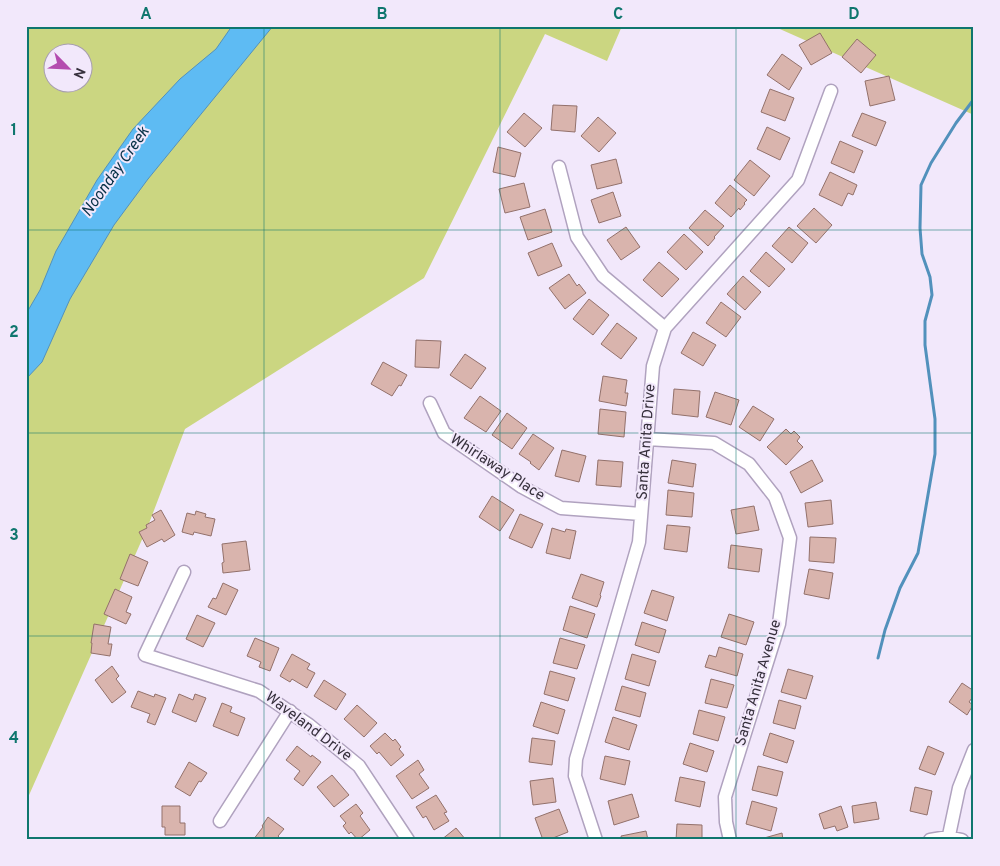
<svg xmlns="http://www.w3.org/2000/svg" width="1000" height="866" font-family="Overpass,sans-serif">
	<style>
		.green { fill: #cbd681; fill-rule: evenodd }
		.water { fill: #5ebbf3; stroke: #5291bc }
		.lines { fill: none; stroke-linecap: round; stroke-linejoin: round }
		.stream { stroke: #5291bc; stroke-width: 3 }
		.building { fill: #d9b4ad; stroke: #93716b }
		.street-casing { stroke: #b0a2bf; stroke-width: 15 }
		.street { stroke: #fff; stroke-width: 12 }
		.grid { fill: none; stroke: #0f766e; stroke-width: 1; stroke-opacity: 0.55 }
		.labels { text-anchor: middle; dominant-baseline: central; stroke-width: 4; stroke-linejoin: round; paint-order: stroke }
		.street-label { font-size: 15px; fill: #36303c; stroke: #f2e8fb }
		.water-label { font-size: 16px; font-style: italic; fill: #073147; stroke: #f2e8fb }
		.neatline { fill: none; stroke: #0f766e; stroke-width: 2 }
		.grid-label { font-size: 16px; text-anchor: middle; font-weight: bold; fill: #0f766e }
	</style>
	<rect width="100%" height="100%" fill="#f2e8fb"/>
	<path class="green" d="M26,26h596l-15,35 -62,-27 -121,244 -239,151 -37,97 -122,276zM52,52h30v30h-30z
		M773,26h201v89z"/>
	<path class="water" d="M232,26h41l-125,153 -34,46 -44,74 -28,63 -16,17v-65l14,-24 16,-39 41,-71 36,-51 47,-50 36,-30z"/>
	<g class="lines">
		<path class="stream" d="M878,658l7,-28 15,-42 18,-35 17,-99v-35l-10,-74v-24l7,-26 -2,-18 -8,-23 -2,-26 1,-43 10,-22 25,-40 18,-24"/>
	</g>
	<path class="building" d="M820,33l12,20 -21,12 -12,-20z
		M857,39l19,16 -15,18 -19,-16z
		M782,54l20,14 -13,22 -22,-15z
		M889,76l6,24 -25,6 -5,-25z
		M770,89l24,9 -9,23 -24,-9z
		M553,105l24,1 -2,26 -24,-2z
		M524,113l18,15 -17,19 -18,-15z
		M862,113l24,9 -10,24 -24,-10z
		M598,117l18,16 -17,19 -18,-16z
		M767,127l23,11 -10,22 -23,-11z
		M840,141l23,10 -9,22 -23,-10z
		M498,147l23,6 -6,24 -22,-5z
		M616,159l6,24 -25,6 -6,-24z
		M750,160l20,16 -16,20 -20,-16z
		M830,172l27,13 -4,10 -5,-2 -6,13 -23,-11z
		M524,183l6,24 -25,6 -6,-24z
		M730,185l17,15 -3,3 1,1 -5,6 -1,-2 -8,9 -16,-14z
		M613,192l8,24 -22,7 -8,-23z
		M814,208l18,17 -16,18 -19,-17z
		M545,209l7,23 -24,8 -8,-23z
		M705,210l19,16 -10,11 1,1 -7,8 -19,-18z
		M626,227l14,20 -19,13 -14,-20z
		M789,227l19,16 -16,20 -20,-17z
		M684,234l19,18 -17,18 -19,-18z
		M552,243l10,23 -24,10 -10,-23z
		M766,252l19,17 -16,18 -19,-16z
		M659,262l20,17 -17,18 -19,-17z
		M569,274l8,12 2,-2 7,9 -21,16 -16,-21z
		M743,276l18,16 -16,18 -18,-16z
		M589,299l20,16 -16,20 -20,-16z
		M721,302l20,15 -15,20 -20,-14z
		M617,323l20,15 -16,21 -20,-15z
		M693,332l23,13 -13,21 -22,-13z
		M416,340l25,1 -2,27 -24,-1z
		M465,354l21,14 -15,21 -21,-14z
		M383,362l24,13 -6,11 -2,-1 -7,11 -21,-12z
		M603,376l24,4 -2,13h3l-2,13 -27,-5z
		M674,389l26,2 -2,26 -26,-3z
		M715,392l24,8 -8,25 -25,-8z
		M480,396l21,15 -15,21 -22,-14z
		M753,406l21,13 -14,22 -21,-14z
		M600,409l26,3 -2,25 -26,-3z
		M507,413l20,15 -15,21 -20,-14z
		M786,429l5,5 3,-3 6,6 -3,4 6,6 -17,18 -19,-18z
		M533,434l21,14 -15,22 -9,-7 1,-1 -12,-8z
		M562,450l24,6 -7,26 -24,-6z
		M598,460l25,2 -2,25 -25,-2z
		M672,460l24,4 -3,23 -25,-4z
		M812,460l11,21 -22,12 -11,-21z
		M668,490l26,3 -2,24 -26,-2z
		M492,496l22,14 -14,21 -21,-14z
		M831,500l2,24 -25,3 -3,-24z
		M754,506l5,24 -23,4 -5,-24z
		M161,510l14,25 -11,7 -2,-3 -15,8 -8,-15 8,-4 -1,-3 9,-5 -3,-5z
		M196,511l10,3 -1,3 10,2 -4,17 -17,-4 -1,3 -11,-3 5,-19 8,2z
		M520,514l23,10 -11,24 -23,-10z
		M667,525l23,2 -3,25 -23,-3z
		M552,528l13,4 1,-3 10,2 -6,28 -24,-6z
		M810,537l26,1 -2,25 -25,-2z
		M246,541l4,29 -27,3 -1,-10 2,-1 -2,-18z
		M731,545l31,4 -3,23 -31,-4z
		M130,554l18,8 -10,24 -18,-7z
		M809,569l24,4 -4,26 -25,-5z
		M581,574l23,8 -4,13 1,1 -4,11 -25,-9z
		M223,583l15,7 -12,25 -18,-8 5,-9 3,1z
		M115,589l17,8 -6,15 5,2 -5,10 -22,-10z
		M652,590l22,7 -7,24 -23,-8z
		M570,606l25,8 -8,24 -24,-8z
		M729,614l25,8 -8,23 -25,-8z
		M197,615l18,8 -12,24 -17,-8z
		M642,622l24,8 -7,23 -24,-8z
		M94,624l17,3 -3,17h4l-2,12 -19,-3 1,-10h-1z
		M255,638l24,10 -9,23 -11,-4 2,-5 -14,-6z
		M560,638l25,7 -8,24 -24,-6z
		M719,647l24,7 -6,22 -32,-9 4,-12 7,2z
		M292,654l18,10 -3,5 8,4 -8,15 -15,-9 -2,3 -10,-6z
		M632,654l24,7 -7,25 -24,-7z
		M112,666l7,10 -3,3 10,13 -14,11 -17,-23z
		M788,669l25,7 -7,23 -25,-7z
		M550,671l25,7 -7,23 -24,-7z
		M711,679l23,6 -7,23 -22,-5z
		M324,680l22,14 -10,16 -22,-14z
		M962,683l12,8v4l-5,7 4,3 -6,10 -18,-13z
		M622,686l24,7 -6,24 -25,-7z
		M138,691l16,6 1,-3 11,4 -11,27 -8,-3 3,-8 -19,-7z
		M179,694l14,6 2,-6 11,4 -10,24 -24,-10z
		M779,700l22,6 -6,23 -22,-6z
		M541,702l24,8 -7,24 -25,-8z
		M222,703l10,4 -2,5 15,6 -7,18 -25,-10z
		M357,705l20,18 -13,14 -20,-18z
		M699,710l26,7 -7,24 -25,-7z
		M613,717l24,8 -8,25 -24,-8z
		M385,733l8,8 2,-2 6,8 -2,2 5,6 -13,11 -12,-14 -2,2 -7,-8z
		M770,733l24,8 -7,22 -24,-8z
		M532,738l23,3 -3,24 -23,-3z
		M690,743l24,8 -7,21 -24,-8z
		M297,746l14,11 1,-2 9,7 -18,24 -9,-7 6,-8 -14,-11z
		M928,746l16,7 -9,22 -16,-6z
		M605,756l25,5 -5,24 -25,-6z
		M418,760l6,10 -5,4 10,14 -17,11 -16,-23z
		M189,762l18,11 -6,9 -2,-1 -9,15 -15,-9z
		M758,766l25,6 -6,24 -25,-6z
		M332,775l17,20 -15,12 -17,-20z
		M680,777l25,5 -5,25 -25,-6z
		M553,778l3,24 -23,3 -3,-24z
		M915,787l17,4 -5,24 -17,-4z
		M632,794l7,23 -25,8 -6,-24z
		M436,795l11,17 -3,1 5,8 -15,9 -8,-14 -3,2 -7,-11z
		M752,801l25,7 -6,23 -25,-7z
		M876,802l3,17 -25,4 -2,-17z
		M356,804l7,9 -3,3 10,14 -12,10 -7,-8 -2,2 -6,-8 3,-3 -6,-7z
		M162,806h18v17h5v12h-20v-8h-3z
		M841,806l7,21 -11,4 -2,-5 -11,3 -5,-15z
		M559,809l9,23 -20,8h-5l-8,-22z
		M268,817l16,12 -6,7 2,2 -1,2h-26l10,-13 -1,-1z
		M677,824l25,1v15h-26z
		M456,828l10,12h-25z
		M646,831l2,9h-26l-1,-4z
		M782,833l1,7h-26z"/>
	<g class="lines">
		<g class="street-casing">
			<path id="street" d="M559,167l18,70 26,39 62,52
				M430,403l14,30 78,54 39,21 80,6
				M647,439l67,4 35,21 26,33 15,41 -11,86 -54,173 1,25 4,18
				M184,572l-39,83 114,36 50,34 50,41 49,74
				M220,821l70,-110
				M596,840l-21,-64 1,-17 63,-217 14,-176 12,-38 133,-148 33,-89
				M930,840l18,-3 14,3
				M948,840l11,-52 15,-38"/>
		</g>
		<use href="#street" class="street"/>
	</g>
	<path class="grid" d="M264,26v814M500,26v814M736,26v814M26,230h948M26,433h948M26,636h948"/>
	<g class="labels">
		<g class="street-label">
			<text transform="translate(647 442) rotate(-86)">Santa Anita Drive</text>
			<text transform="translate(497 468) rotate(33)">Whirlaway Place</text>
			<text transform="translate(759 683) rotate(-74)">Santa Anita Avenue</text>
			<text transform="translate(308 727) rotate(37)">Waveland Drive</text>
		</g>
		<g class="water-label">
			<text transform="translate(116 172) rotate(-55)">Noonday Creek</text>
		</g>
	</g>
	<rect width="1000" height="866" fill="none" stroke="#f2e8fb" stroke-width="55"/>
	<g transform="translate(68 68) rotate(114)"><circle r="24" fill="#f2e8fb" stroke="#a79eaf"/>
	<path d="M0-4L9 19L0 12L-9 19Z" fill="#b44caf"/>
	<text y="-8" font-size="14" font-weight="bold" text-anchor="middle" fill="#36303c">N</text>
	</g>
	<rect x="28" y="28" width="944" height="810" class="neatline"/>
	<g class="grid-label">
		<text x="146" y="19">A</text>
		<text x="382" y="19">B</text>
		<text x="618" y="19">C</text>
		<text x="854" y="19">D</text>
		<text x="14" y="135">1</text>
		<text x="14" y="337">2</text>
		<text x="14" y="540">3</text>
		<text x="14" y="743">4</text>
	</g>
</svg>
